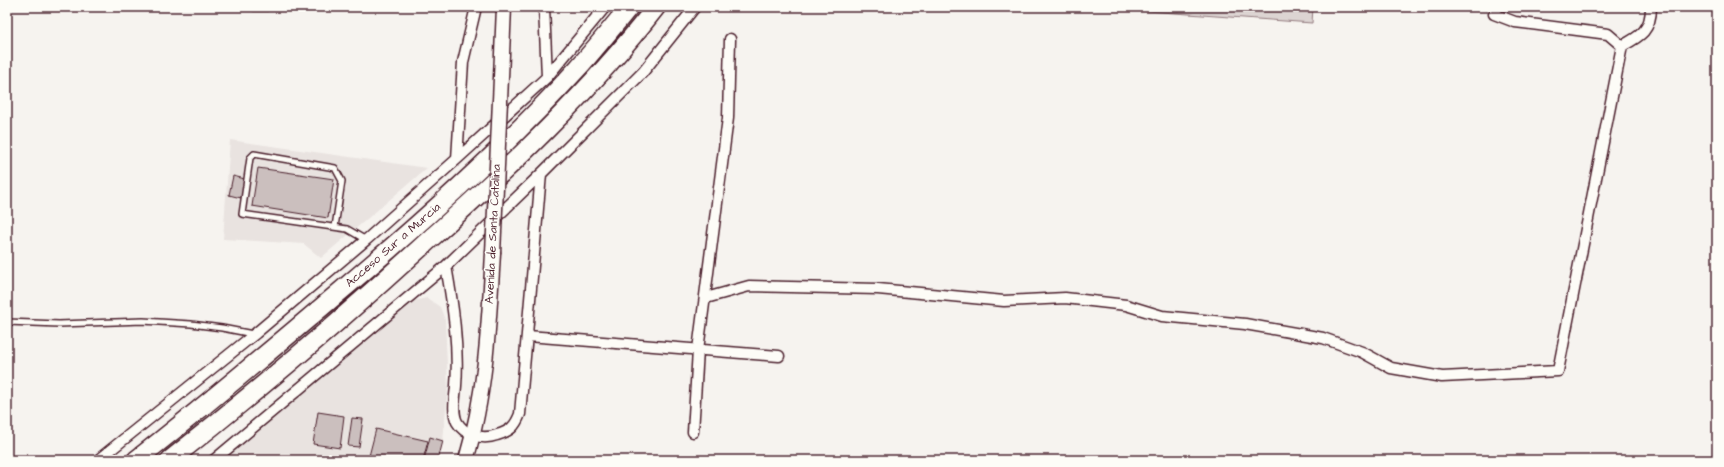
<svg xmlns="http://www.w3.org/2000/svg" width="1724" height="467" font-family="'Architects Daughter',sans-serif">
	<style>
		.built { fill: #e9e3e0 }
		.green { fill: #dcd4d2; stroke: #937a7e }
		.building { fill: #cbbfbe; stroke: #4a1f2b }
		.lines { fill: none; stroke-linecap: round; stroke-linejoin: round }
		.service-casing { stroke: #4a1f2b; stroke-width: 8 }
		.minor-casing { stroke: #4a1f2b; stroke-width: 13 }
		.secondary-casing { stroke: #4a1f2b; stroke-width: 17 }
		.motorway-casing { stroke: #4a1f2b; stroke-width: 21 }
		.service { stroke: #fdfcf7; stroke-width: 5 }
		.minor { stroke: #fdfcf7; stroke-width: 10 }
		.secondary { stroke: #fdfcf7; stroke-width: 14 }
		.motorway { stroke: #fdfcf7; stroke-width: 18 }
		.secondary-bridge-casing { stroke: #4a1f2b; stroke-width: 17; stroke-linecap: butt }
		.secondary-bridge { stroke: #fdfcf7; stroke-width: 14 }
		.labels { text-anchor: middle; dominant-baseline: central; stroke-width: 3; stroke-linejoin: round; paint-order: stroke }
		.street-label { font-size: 12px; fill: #4a1f2b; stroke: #fdfcf7 }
	</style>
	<rect width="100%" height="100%" fill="#f6f3ef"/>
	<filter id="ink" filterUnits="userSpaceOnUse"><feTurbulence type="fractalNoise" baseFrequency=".025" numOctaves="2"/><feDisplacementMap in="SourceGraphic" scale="8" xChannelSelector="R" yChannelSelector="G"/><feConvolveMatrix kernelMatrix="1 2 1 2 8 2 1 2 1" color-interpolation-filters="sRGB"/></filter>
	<g filter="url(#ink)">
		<path class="built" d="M230,140l197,28 -106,90 -17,-14 -81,-5z
			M427,298l13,9 5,13 3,67 -5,54 -4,19h-216l189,-159z"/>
		<path class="green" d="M1092,7h221l-1,16z"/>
		<path class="building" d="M253,7h15v4h-15z
			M258,168l76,11 -6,39 -76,-12z
			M233,176l12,3 -4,19 -12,-3z
			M318,412l26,4 -4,32 -27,-4z
			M352,418l11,1 -4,28 -11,-1z
			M376,429l52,12 -5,19h-55z
			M430,437l13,4 -5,19h-14z"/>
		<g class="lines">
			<g class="service-casing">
				<path id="service" d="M335,227l7,-46 -7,-13 -81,-14 -4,4 -8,56 105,15 19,11
					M7,322l52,2 84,-3 48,3 31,4 31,6"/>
			</g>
			<g class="minor-casing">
				<path id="minor" d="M544,7l3,70
					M1622,46c19,-10 29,-16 29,-39
					M457,159l6,-97 13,-55
					M446,266c7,39 13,80 10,120 -1,12 -4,26 1,36 8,14 26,18 40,13 13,-4 18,-8 23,-21l21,-240
					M706,298l43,-12 129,3 126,12 61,-3 61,7 36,11 83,8 78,14 39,14 29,16 51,9 116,-6 64,-325 -14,-12 -93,-12 -21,-8 3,-7
					M528,336l251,20
					M693,432l5,-82 30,-232 2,-79
					M98,460l158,-127 110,-93 91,-81 90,-82 58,-70
					M214,460l232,-194 95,-92 102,-102 52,-65"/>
			</g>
			<g class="secondary-casing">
				<path id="secondary" d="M500,101l4,-94
					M466,460c20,-67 23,-138 27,-207"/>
			</g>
			<g class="motorway-casing">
				<path id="motorway" d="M136,460c68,-53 134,-109 200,-165 84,-71 167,-145 241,-226 18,-20 35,-41 52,-62
					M170,460c89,-70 176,-144 260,-221 80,-72 159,-146 226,-232"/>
			</g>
			<use href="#service" class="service"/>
			<use href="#minor" class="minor"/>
			<use href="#secondary" class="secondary"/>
			<use href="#motorway" class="motorway"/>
			<g class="secondary-bridge-casing">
				<path id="secondary-bridge" d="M493,253l7,-152"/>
			</g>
			<use href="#secondary-bridge" class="secondary-bridge"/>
		</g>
	</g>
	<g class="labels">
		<g class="street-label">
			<text transform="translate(493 234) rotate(-87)">Avenida de Santa Catalina</text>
			<text transform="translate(393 245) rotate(-41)">Acceso Sur a Murcia</text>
		</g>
	</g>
	<rect width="1724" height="467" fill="none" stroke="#fdfcf7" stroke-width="24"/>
	<rect x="12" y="12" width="1700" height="443" fill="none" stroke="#4a1f2b" stroke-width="1.5" filter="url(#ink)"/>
</svg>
